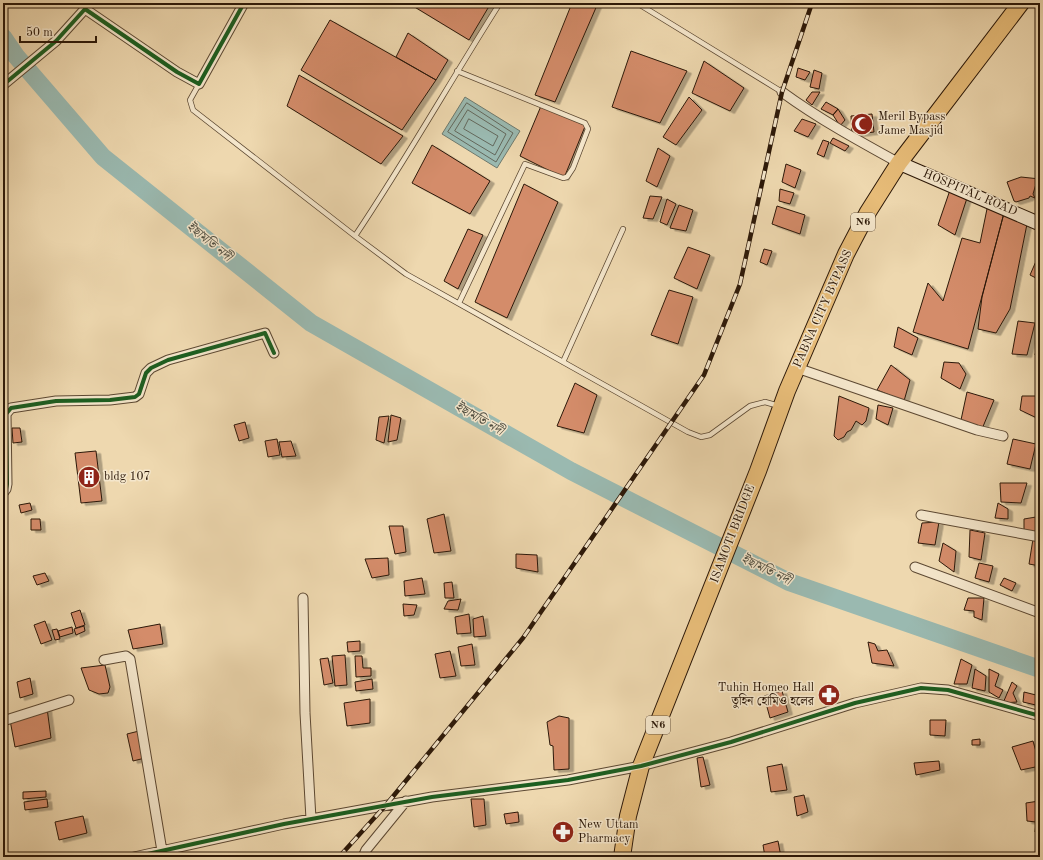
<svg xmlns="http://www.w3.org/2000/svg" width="1043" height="860" font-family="'Old Standard TT','Noto Serif Bengali',serif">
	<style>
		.water { fill: #9ab9b0; stroke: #6e796d }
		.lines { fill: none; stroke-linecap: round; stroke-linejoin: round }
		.shore { stroke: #63685c; stroke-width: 1 }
		.river { stroke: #9ab9b0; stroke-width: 18 }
		.building { fill: #d48c6a; stroke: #2c1808; filter: url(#shadow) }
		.lane-casing { stroke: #5c4832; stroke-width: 6 }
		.street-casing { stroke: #5c4832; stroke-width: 11 }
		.secondary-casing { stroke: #2c1808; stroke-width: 15 }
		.highway-casing { stroke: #2c1808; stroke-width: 18 }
		.lane { stroke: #f4e6cb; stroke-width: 4.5 }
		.street { stroke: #f4e6cb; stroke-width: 9 }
		.secondary { stroke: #f4e6cb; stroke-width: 13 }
		.highway { stroke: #e7bc78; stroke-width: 16 }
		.rail-casing { stroke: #2c1808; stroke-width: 4.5 }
		.rail { stroke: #f4e6cb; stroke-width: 3; stroke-dasharray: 9; stroke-linecap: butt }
		.cycleway-casing { stroke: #f4e6cb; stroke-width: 6 }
		.cycleway { stroke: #1b5e20; stroke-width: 4 }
		.labels { text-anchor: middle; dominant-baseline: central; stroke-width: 3; stroke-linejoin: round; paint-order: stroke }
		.shield { fill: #f4e6cb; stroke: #685642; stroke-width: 1 }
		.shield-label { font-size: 11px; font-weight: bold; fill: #2c1808 }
		.poi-label { font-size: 12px; fill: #2c1808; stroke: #f4e6cb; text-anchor: start }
		.street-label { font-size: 12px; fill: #2c1808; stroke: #f4e6cb }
		.water-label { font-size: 13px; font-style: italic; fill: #525043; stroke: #f4e6cb }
	</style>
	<defs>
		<filter id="shadow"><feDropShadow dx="4.5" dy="2.5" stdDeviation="0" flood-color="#0004"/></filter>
	</defs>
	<rect width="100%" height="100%" fill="#eed8af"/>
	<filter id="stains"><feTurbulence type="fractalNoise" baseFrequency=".005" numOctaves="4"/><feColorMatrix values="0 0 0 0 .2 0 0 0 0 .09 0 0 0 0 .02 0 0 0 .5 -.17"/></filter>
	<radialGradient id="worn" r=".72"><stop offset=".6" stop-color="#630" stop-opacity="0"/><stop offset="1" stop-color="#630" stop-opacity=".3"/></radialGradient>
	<path class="water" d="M465,97l55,34 -23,37 -55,-34z"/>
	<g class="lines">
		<path class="shore" d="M467,103l46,30 -17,29 -48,-30z
			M468,110l38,24 -11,21 -40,-24z
			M469,119l29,17 -5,10 -29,-17z"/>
		<path class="river" d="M3,37l13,19 87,101 208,166 260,148 218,111 251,87"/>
	</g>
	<path class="building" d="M408,3h83l-22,37z
		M572,3h26l-43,99 -20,-7z
		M330,20l106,60 -34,50 -101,-60z
		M408,33l40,27 -12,20 -40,-23z
		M631,51l56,20 -27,52 -48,-16z
		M704,61l40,27 -14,23 -38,-18z
		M798,68l12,4 -5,8 -9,-3z
		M814,70l8,3 -3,16 -9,-2z
		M299,75l104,61 -22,28 -94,-58z
		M812,92h8l-8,13 -6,-5z
		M689,97l13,13 -26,35 -13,-8z
		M826,102l12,7 -5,6 -12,-6z
		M541,106l45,18 -22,54 -44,-22z
		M838,109l7,11 -5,6 -7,-11z
		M872,114l2,18 -22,3 -1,-19z
		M802,119l14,5 -8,13 -14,-6z
		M833,138l16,8 -4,5 -15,-8z
		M823,140l6,2 -5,15 -7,-3z
		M432,145l58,36 -20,33 -58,-31z
		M658,148l12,8 -13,31 -11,-6z
		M786,164l15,6 -6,18 -13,-6z
		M1021,177l19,2v5h-4l-3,10 2,4 -5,-2 -1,2 -13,4 -2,-1 -7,-19z
		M524,184l34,18 -51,116 -32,-16z
		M780,189l14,4 -4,11 -11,-3z
		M950,190l18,5 -13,40 -17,-10z
		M650,196l12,1 -9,22 -10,-1z
		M667,199l9,5 -9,21 -7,-3z
		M988,204l16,9 -36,136 -55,-17 15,-49 15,18 19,-63 18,5z
		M679,205l14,5 -7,21 -16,-3z
		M777,206l28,9 -5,19 -28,-10z
		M1004,213l23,11 -17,85 -14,24 -18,-4 4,-32z
		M468,229l15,6 -25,54 -14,-8z
		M688,247l22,8 -13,34 -23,-11z
		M764,249l8,2 -5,14 -7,-3z
		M1040,252v28l-10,-5z
		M669,290l24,7 -15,47 -27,-9z
		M1018,321l17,2 -8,32 -15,-1z
		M898,327l20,11 -6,17 -18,-8z
		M1040,333v24l-5,-2z
		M944,362l15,1 7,11 -6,15 -19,-11z
		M891,365l19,15 -6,21 -27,-11z
		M575,383l22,12 -13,38 -27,-7z
		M967,392l27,8 -12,29 -21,-9z
		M839,396l30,12 -3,13 -4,4 -6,-4 -5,9 -4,2 -3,5 -6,3 -4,-4z
		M1022,396h15l2,23 -19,-9z
		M878,405l15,3 -5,17 -12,-6z
		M391,415l10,3 -4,22 -9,2z
		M389,416l-5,27 -8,-3 3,-23z
		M245,422l4,16 -10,3 -5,-16z
		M12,428h8l2,14 -9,1z
		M277,439l3,16 -12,2 -3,-16z
		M1013,439l23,5 -6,25 -23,-5z
		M291,441l5,15 -14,1 -3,-15z
		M96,451l6,50 -21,2 -6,-50z
		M1000,483h27l-6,20 -20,-1z
		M30,503l2,7 -11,3 -2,-8z
		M998,503l10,6v10l-13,-1z
		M444,514l7,37 -17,2 -7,-34z
		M1036,517v17l-12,-1v-14z
		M31,519h9l1,11h-10z
		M939,522l-4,23 -17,-2 4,-20z
		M389,526h14l3,26 -11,2z
		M970,530l15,3 -4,27 -12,-3z
		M1033,539l7,1v26l-11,-2z
		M943,543l13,8 -2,21 -15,-11z
		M516,554l21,1 1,17 -22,-4z
		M388,558l1,17 -17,3 -7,-19z
		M979,563l14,3 -4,16 -14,-4z
		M45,573l4,8 -12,4 -4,-9z
		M422,578l3,16 -20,2 -1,-15z
		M1004,578l12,5 -4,8 -12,-6z
		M452,582l2,16h-9l-1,-15z
		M968,598h16l-2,22 -8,-3v-6l-10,-1z
		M461,599l-3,11 -14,-1 4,-8z
		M403,604l14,1 -3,10 -10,1z
		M80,610l5,15 -9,3 -5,-15z
		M469,614l2,19 -14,1 -2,-17z
		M483,616l3,20 -12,1 -1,-18z
		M45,621l7,19 -11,4 -7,-19z
		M160,624l3,20 -30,5 -5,-19z
		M84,626l1,5 -9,4 -2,-6z
		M72,627l1,6 -13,4 -2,-6z
		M57,629l3,10 -5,1 -3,-10z
		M360,641v10l-12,1 -1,-10z
		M868,642l7,2 3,7 9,-1 7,16 -22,-3z
		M472,644l3,21 -14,1 -3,-19z
		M450,651l6,25 -16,2 -5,-24z
		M345,655l2,30 -12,1 -3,-30z
		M355,656h7l1,12h8v8l-15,1z
		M328,658l5,25 -9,2 -4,-26z
		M961,659l11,6 -5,19h-13z
		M105,665l5,22 -2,6 -9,1 -10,-4 -8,-22z
		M975,669l11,7 -1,15 -13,-3z
		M989,669l10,5 -4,12 8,4 -4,8 -10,-6z
		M30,678l3,16 -13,4 -3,-16z
		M372,679l1,10 -17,2 -1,-9z
		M1012,682l5,4 -4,7 4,9 -14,1z
		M782,691l6,21 -18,6 -6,-22z
		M1024,692l16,4v10l-17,-4z
		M370,699v24l-23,3 -3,-23z
		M47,708l4,30 -36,9 -5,-27z
		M559,716l10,2v51l-15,1 -1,-24 -3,-1 -3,-23z
		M930,720h16l-1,16 -15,-1z
		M139,731l6,27 -12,3 -6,-27z
		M980,739v6h-8v-5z
		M1033,741l7,25 -19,4 -9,-23z
		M703,757l7,28 -9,2 -4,-29z
		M939,761l1,9 -24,5 -2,-12z
		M782,764l5,26 -16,2 -4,-25z
		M46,791v6l-23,2v-7z
		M804,795l4,17 -11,4 -3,-19z
		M47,799l1,8 -23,3 -1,-8z
		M471,799h13l2,26 -12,2z
		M1039,801l1,29 -5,2 1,-10 -9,-1 -1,-18z
		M518,812l1,10 -13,2 -2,-10z
		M83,816l4,17 -28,7 -4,-18z
		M778,841l3,16h-16l-2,-12z
		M569,854v3h-24z"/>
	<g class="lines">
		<g class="lane-casing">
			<path id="lane" d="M637,3l145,89
				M457,71l128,52 3,6 -15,39 -6,9 -4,1 -38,-14 -66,139
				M199,84l-9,16 3,10 162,126 51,38 282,158 13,5 9,-2 40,-29 15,-4 14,4
				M355,236c51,-76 96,-156 145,-233
				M563,362l60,-133"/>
		</g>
		<g class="street-casing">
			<path id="street" d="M3,85l53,-44 29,-32 92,63 22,12 45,-81
				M782,92c37,27 77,49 117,71
				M797,368l180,62 26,6
				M3,493l3,-4 1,-5 -1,-70 5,-6 45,-7 54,-1 25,-3 4,-3 7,-21 5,-5 17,-8 97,-27 9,20
				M921,515l119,22
				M915,567l125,46
				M303,598l2,115 6,106
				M104,660l22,-4 4,3 32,192
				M3,721l66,-21
				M134,857l150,-33 148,-27 136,-17 73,-14 90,-24 124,-39 66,-15 27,2 92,26
				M363,857l3,-7 40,-49"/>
		</g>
		<g class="secondary-casing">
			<path id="secondary" d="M899,163l141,61"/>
		</g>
		<g class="highway-casing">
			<path id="highway" d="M622,857l6,-41 13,-50 117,-295 29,-80 59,-137 22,-42 31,-49 122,-160"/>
		</g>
		<use href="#lane" class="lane"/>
		<use href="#street" class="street"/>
		<use href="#secondary" class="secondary"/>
		<use href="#highway" class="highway"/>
		<g class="rail-casing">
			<path id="rail" d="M339,857l47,-52 137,-167 181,-263 36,-91 42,-192 30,-89"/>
		</g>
		<use href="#rail" class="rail"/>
		<g class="cycleway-casing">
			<path id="cycleway" d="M3,85l53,-44 29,-32 92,63 22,12 45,-81
				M3,493l3,-4 1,-5 -1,-70 5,-6 45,-7 54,-1 25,-3 4,-3 7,-21 5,-5 17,-8 97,-27 9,20
				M134,857l150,-33 148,-27 136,-17 73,-14 90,-24 124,-39 66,-15 27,2 92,26"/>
		</g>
		<use href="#cycleway" class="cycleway"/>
	</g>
	<defs>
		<g id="mosque-disc" transform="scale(1.15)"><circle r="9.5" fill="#8f2418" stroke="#f4e6cb"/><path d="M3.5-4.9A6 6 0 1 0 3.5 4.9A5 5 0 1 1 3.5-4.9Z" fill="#fff"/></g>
		<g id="building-disc" transform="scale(1.15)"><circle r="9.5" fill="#8f2418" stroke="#f4e6cb"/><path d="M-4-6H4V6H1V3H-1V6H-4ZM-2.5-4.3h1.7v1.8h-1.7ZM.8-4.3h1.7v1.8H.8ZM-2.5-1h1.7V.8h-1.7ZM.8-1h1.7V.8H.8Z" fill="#fff"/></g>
		<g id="pharmacy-disc" transform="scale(1.15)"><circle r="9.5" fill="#8f2418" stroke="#f4e6cb"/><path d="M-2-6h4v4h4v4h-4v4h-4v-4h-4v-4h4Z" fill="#fff"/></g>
	</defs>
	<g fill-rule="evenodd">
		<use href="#mosque-disc" x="862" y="124"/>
		<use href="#building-disc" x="89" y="477"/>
		<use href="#pharmacy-disc" x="829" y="695"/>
		<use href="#pharmacy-disc" x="563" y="832"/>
	</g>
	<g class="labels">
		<g class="shield">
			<rect x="851" y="213" width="24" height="18" rx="3"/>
			<rect x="646" y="716" width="24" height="18" rx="3"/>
		</g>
		<g class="shield-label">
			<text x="863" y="222">N6</text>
			<text x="658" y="725">N6</text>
		</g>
		<g class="poi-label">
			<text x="878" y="117">Meril Bypass<tspan x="878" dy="14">Jame Masjid</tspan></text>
			<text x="104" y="477">bldg 107</text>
			<text x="814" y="688" text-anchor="end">Tuhin Homeo Hall<tspan x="814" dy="14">তুহিন হোমিও হলের</tspan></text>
			<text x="578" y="825">New Uttam<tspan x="578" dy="14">Pharmacy</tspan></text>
		</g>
		<g class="street-label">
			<text transform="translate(970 193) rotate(23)">HOSPITAL ROAD</text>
			<text transform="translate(823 309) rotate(-66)">PABNA CITY BYPASS</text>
			<text transform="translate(733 534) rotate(-69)">ISAMOTI BRIDGE</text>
		</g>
		<g class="water-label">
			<text transform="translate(209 242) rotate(39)">ইছামতি নদী</text>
			<text transform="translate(479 419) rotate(30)">ইছামতি নদী</text>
			<text transform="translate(766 570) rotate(26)">ইছামতি নদী</text>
		</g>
	</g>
	<rect width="1043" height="860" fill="none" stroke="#eed8af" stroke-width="16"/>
	<rect x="4" y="4" width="1035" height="852" fill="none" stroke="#2c1808" stroke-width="2"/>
	<rect x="8" y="8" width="1027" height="844" fill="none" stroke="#2c1808"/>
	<path d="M20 36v6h76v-6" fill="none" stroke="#2c1808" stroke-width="2"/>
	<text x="26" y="36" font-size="12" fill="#2c1808" stroke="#f4e6cb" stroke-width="3" paint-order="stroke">50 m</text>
	<rect width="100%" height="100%" filter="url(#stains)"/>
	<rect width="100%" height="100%" fill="url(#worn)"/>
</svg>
